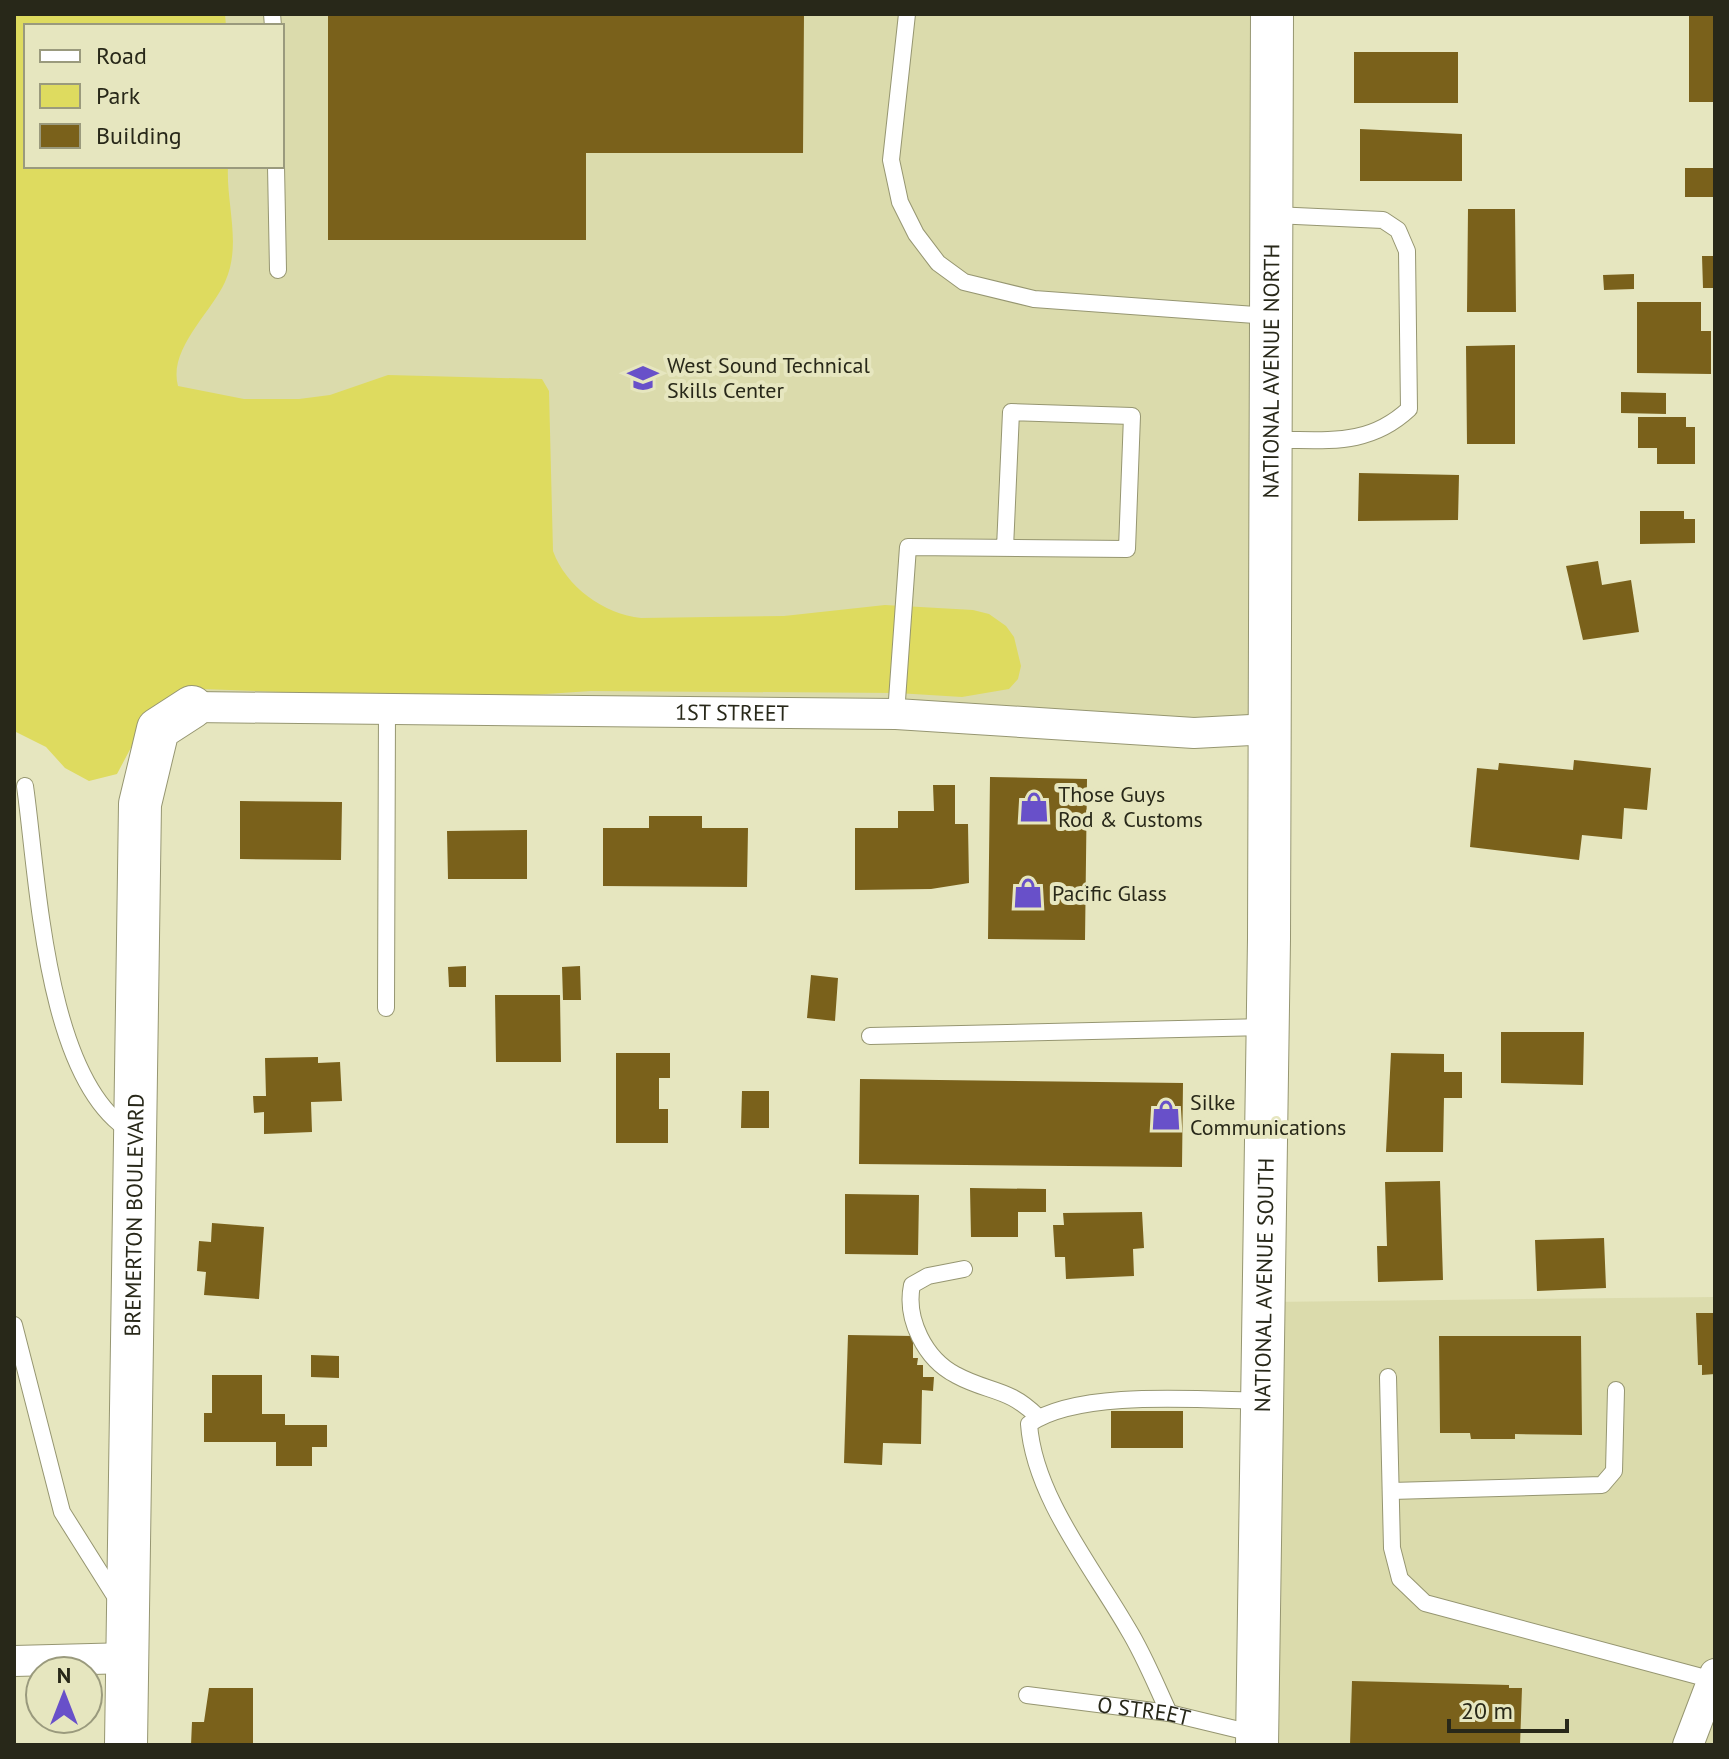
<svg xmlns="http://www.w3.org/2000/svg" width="1729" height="1759" font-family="'PT Sans',sans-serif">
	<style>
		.built { fill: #dbdbac; fill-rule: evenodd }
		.green { fill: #dedb5f }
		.building { fill: #7a611b }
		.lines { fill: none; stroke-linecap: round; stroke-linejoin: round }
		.lane-casing { stroke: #969671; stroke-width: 18 }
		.street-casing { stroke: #969671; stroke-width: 32 }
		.secondary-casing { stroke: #969671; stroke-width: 44 }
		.lane { stroke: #fff; stroke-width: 16 }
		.street { stroke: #fff; stroke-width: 30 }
		.secondary { stroke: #fff; stroke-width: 42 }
		.labels { text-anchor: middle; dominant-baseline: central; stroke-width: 8; stroke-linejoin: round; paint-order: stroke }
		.poi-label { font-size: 22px; fill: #282819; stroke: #e6e6bf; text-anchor: start }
		.street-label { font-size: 22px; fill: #282819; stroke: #e6e6bf }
	</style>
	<rect width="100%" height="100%" fill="#e6e6bf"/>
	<path class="built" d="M14,14h1258l-2,715 -1256,-28zM26,26h256v140h-256z
		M1715,1297v448h-458l8,-443z"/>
	<path class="green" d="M14,14h211l1,12h-200v140h202c-2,38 14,79 -3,116 -14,31 -57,67 -47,104l66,13h55l31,-4 58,-20 154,4 7,12 4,160c13,36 51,63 88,67l143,-2 101,-11 88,5 16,4 17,12 8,11 7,29 -3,13 -9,10 -47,8 -65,-4 -306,-2 -120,8 -268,-10 -60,36 -26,49 -28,7 -24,-13 -19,-21 -32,-16z"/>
	<path class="building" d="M328,14h476l-1,139h-217v87h-258z
		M1689,14h26v88h-26z
		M1354,52h104v51h-104z
		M1360,129l102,5v47h-102z
		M1685,168h30v29h-30z
		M1468,209h47l1,103h-49z
		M1702,256h13v32h-12z
		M1634,274v15l-30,1 -1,-15z
		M1637,302h64v29h10v43l-74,-1z
		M1515,345v99h-48l-1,-98z
		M1621,392l45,1v21l-45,-1z
		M1638,417h48v10h9v37h-38v-16h-19z
		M1359,473l100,2 -1,45 -100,1z
		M1640,511h44v8h11v24l-55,1z
		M1598,561l4,24 29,-5 8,52 -56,8 -17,-74z
		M1574,760l77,8 -4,42 -23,-2 -2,31 -40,-4 -3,25 -109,-13 7,-79 21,2 1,-7 74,7z
		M990,777l97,2 -2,161 -97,-1z
		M933,785h22v39h13l1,59 -38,6 -76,1v-62h43v-17h36z
		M240,801l102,1 -1,58 -101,-1z
		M649,816h53v12h46l-1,59 -144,-1v-58h46z
		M527,830v49h-79l-1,-48z
		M466,966v21h-17l-1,-20z
		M580,966l1,34h-18l-1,-33z
		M811,975l27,3 -3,43 -28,-3z
		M495,995h65l1,67h-65z
		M1501,1032h83l-1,53 -82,-2z
		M616,1053h54v25h-11v31h9v34h-52z
		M1391,1053l53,1v18h18v26h-18l-1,54h-57z
		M318,1057v6l22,-1 2,39 -31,1 1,30 -48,2v-22l-10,1 -1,-17h13l-1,-38z
		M860,1079l323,4 -1,84 -323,-3z
		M742,1091h27v37h-28z
		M1440,1181l3,99 -65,2 -1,-36h10l-2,-64z
		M970,1188l76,1v23h-28v25h-47z
		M845,1194l74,1 -1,60 -73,-1z
		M1142,1212l2,36 -11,1 1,27 -68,3 -1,-22h-10l-2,-32h11l-1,-12z
		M212,1223l52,4 -5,72 -55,-4 2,-23 -9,-1 2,-30 12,1z
		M1604,1238l2,50 -69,3 -2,-51z
		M1696,1313h19v61l-13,1v-10h-4z
		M848,1335l65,1v22h5l-1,7h6v12h11l-1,14 -11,-1 -1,54 -38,-1 -1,22 -38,-2z
		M1439,1336h142l1,99 -67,-1v5h-44l-1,-6h-30z
		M311,1355l28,1v22l-28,-1z
		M212,1375h50v39h23v11h42v22h-15v19h-36v-24h-72v-29h8z
		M1111,1411h72v37h-72z
		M1352,1681l157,4v3h13l-2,57h-170z
		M209,1688h44v57h-62l1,-23h12z"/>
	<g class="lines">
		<g class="lane-casing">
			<g id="lane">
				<path d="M272,14l1,12"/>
				<path d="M907,14l-16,146 9,42 16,32 22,29 26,19 70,17 235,17"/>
				<path d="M276,166l2,104"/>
				<path d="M1271,440c54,-1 96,8 138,-31l-2,-158 -9,-21 -15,-10 -109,-5"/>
				<path d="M896,714l12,-167 219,2 5,-133 -121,-4 -6,136"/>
				<path d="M25,786c13,91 20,293 105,345"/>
				<path d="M386,1008l1,-301"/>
				<path d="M870,1036l396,-9"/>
				<path d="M964,1269l-36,7 -16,9c-7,34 13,74 44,90 33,18 52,12 82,42"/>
				<path d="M14,1325l48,187 56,89"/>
				<path d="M1388,1377l4,171 8,31 25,24 288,77"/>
				<path d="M1391,1491l211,-6 12,-14 2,-81"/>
				<path id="s1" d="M1027,1695l142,18 87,21"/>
				<path d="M1169,1713c-13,-28 -25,-58 -41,-84 -35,-61 -94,-133 -99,-205 50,-35 173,-24 234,-23"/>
			</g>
		</g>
		<g class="street-casing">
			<g id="street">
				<path id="s2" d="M192,707l704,7 298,19 76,-4"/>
				<path d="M14,1661l116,-3"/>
				<path d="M1688,1745l27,-71"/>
			</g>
		</g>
		<g class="secondary-casing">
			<g id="secondary">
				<path id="s3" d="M126,1745l14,-941 18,-75 34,-22"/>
				<path id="s4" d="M1257,1745l12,-806 3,-925"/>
			</g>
		</g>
		<use href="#lane" class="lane"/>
		<use href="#street" class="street"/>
		<use href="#secondary" class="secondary"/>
	</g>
	<defs>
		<g id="school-bare" transform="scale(2.4)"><path d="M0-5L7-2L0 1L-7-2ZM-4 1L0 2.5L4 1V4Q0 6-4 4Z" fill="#6850c9" stroke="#e6e6bf" stroke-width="2.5" paint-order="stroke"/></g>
		<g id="shop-bare" transform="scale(2.4)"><path d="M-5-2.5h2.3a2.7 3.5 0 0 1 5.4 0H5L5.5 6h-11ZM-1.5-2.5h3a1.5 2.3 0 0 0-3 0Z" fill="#6850c9" stroke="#e6e6bf" stroke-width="2.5" paint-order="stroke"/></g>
	</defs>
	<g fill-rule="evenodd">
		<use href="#school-bare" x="643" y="378"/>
		<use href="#shop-bare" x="1034" y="807"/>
		<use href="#shop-bare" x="1028" y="893"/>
		<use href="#shop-bare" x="1166" y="1115"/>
	</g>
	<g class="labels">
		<g class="poi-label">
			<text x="667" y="365">West Sound Technical<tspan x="667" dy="25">Skills Center</tspan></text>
			<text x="1058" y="794">Those Guys<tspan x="1058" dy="25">Rod &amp; Customs</tspan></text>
			<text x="1052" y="893">Pacific Glass</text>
			<text x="1190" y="1102">Silke<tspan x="1190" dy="25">Communications</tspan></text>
		</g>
		<g class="street-label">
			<text stroke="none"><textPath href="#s4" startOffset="1374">NATIONAL AVENUE NORTH</textPath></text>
			<text stroke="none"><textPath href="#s2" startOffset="540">1ST STREET</textPath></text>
			<text stroke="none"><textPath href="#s3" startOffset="530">BREMERTON BOULEVARD</textPath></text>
			<text stroke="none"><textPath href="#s4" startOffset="460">NATIONAL AVENUE SOUTH</textPath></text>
			<text stroke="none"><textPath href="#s1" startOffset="118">O STREET</textPath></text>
		</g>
	</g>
	<rect width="1729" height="1759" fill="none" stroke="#282819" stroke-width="32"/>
	<rect x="24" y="24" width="260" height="144" fill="#e6e6bf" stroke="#9a9a7d" stroke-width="2"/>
	<rect x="40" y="50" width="40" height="12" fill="#ffffff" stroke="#9a9a7d" stroke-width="2"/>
	<text x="96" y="64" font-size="24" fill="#282819">Road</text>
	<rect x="40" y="84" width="40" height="24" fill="#dedb5f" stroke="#9a9a7d" stroke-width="2"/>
	<text x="96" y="104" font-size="24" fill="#282819">Park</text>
	<rect x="40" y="124" width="40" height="24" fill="#7a611b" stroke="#9a9a7d" stroke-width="2"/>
	<text x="96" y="144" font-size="24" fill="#282819">Building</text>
	<g transform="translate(64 1695)"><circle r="38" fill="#e6e6bf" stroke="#9a9a7d" stroke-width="2"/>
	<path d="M0-6L14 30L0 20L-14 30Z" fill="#6850c9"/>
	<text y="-12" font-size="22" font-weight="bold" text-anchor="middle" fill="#282819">N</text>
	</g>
	<path d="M1449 1719v12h118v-12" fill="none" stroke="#282819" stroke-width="4"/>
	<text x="1461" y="1719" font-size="24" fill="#282819" stroke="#e6e6bf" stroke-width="6" paint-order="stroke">20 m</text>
</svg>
